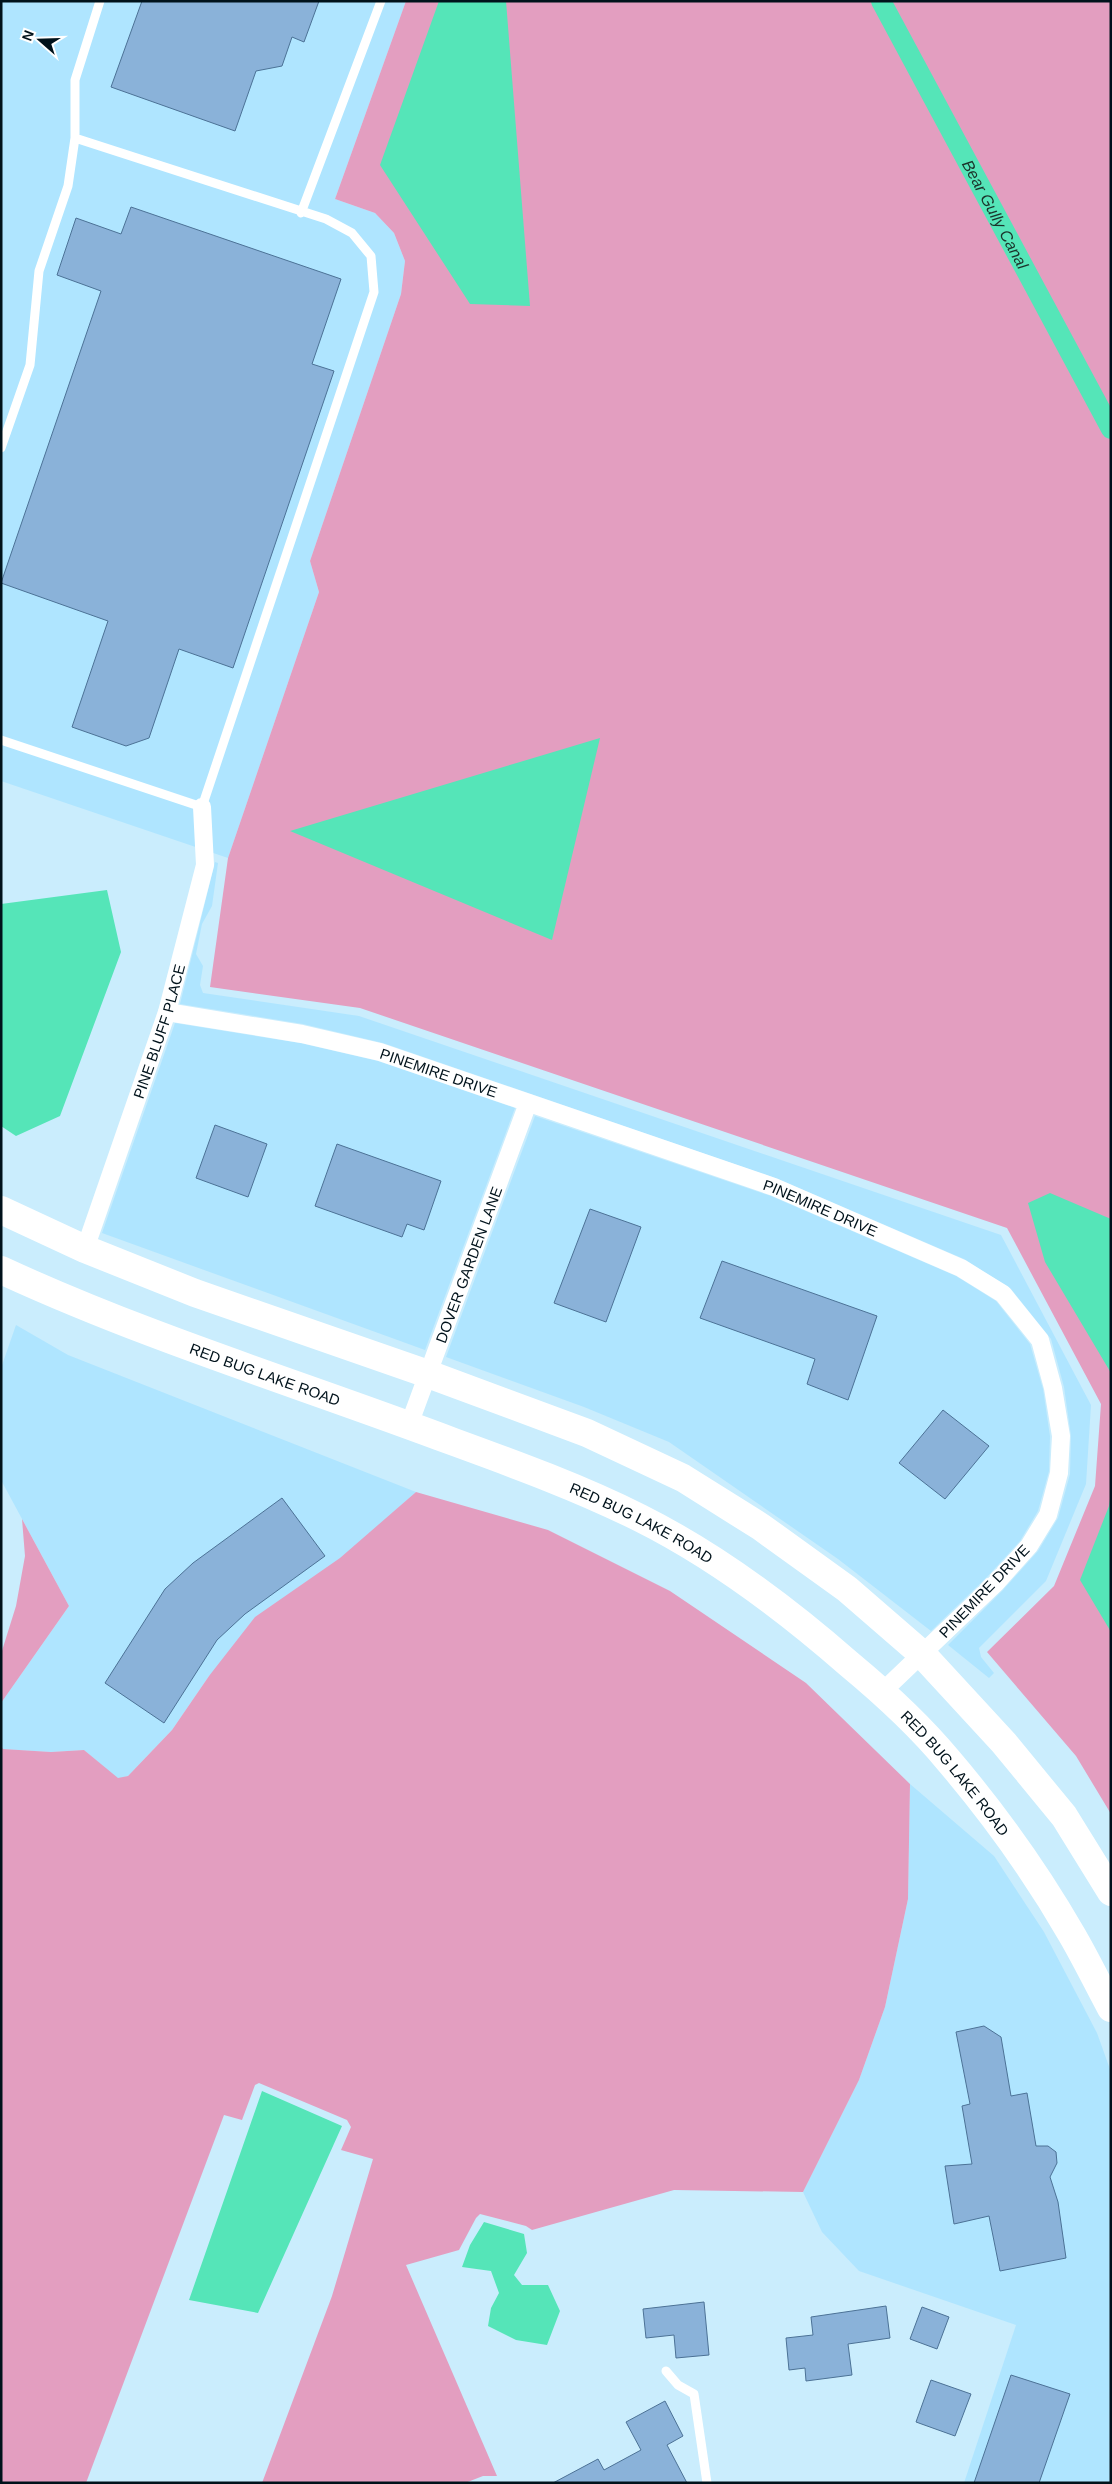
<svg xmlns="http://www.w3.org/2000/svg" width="1112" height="2484" font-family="Arial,sans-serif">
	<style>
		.built { fill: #afe5ff }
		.green { fill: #e39ec0 }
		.water { fill: #55e5b8 }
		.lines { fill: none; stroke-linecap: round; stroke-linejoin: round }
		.canal { stroke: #55e5b8; stroke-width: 20 }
		.building { fill: #8ab2d9; stroke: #4c7296 }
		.service { stroke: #fff; stroke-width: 9 }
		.minor { stroke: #fff; stroke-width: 18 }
		.primary { stroke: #fff; stroke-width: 28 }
		.labels { text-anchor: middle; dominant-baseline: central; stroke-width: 4.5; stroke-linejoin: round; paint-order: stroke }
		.street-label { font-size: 15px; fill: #00121b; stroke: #fff }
		.water-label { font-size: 16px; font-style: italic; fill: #1b332a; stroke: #fff }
	</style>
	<rect width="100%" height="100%" fill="#caedfd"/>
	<path class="built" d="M1,1h405l-71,198 40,14 19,20 11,28 -4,33 -91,267 9,31 -91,266 -227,-77z
		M215,862l3,1 -6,43 -10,18 -6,30 7,12 -3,19 3,8 156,23 642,219 90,170 -5,79 -40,97 -67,67 2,9 13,16 -5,5 -41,-33 55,-55 35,-39 20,-33 12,-44 1,-38 -7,-49 -13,-48 -40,-50 -47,-30 -186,-80 -395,-136 -80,-19 -123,-20z
		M175,1023l125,20 78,18 137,47 -90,242 -323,-117z
		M535,1116l236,80 185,80 40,25 34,43 13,45 7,47 -1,35 -11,40 -18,30 -33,36 -56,54 -93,-72 -169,-117 -85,-35 -138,-50z
		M16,1325l52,30 348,137 -207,184 -37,54 -44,46 -10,3 -34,-29 -33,2 -49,-3 -1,-3v-43l68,-97 -68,-126v-112z
		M910,1784l84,72 50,76 53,101 14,39v411h-147l52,-158 -157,-54 -37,-39 -19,-40 56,-112 26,-73 23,-108z"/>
	<path class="green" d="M406,1h705v1813l-35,-58 -89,-104 67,-66 41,-100 6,-82 -94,-176 -647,-220 -150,-21 18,-129 91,-266 -9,-31 91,-267 4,-33 -11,-28 -19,-20 -40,-14z
		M416,1492l132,38 122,61 136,92 104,101 -2,115 -23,108 -26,73 -56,112 -129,-2 -142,40 -6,-4 -46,-12 -4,4 -17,32 -53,15 91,211h-14l-18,7h-203l70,-187 41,-137 -32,-9 10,-23 -4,-7 -88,-37 -4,2 -13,35 -18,-5 -138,368h-85v-737l2,3 48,3 33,-2 34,28 10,-2 44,-46 37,-54 46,-59 85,-59z
		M22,1519l47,87 -68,97v-49l15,-48 9,-50z"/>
	<path class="water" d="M439,1h67l24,305 -60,-2 -90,-139z
		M600,738l-48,202 -262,-109z
		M107,890l14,62 -61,164 -44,20 -15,-10v-222z
		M1050,1193l61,26v154l-66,-111 -17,-59z
		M1111,1492v140l-31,-52 29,-74z
		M262,2091l80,35 -84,187 -69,-13z
		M484,2222l40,12 3,19 -13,22 8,10h26l12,26 -13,34 -31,-5 -28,-14 3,-18 8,-15 -8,-22 -29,-4 8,-22z"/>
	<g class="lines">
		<path class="canal" id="s1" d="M881,1l230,428"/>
	</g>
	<path class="building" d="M142,1h177l-15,41 -12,-5 -10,29 -26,5 -21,60 -124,-44z
		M131,207l210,72 -29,85 22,7 -101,297 -54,-19 -30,89 -23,8 -54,-19 36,-106 -107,-38 100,-292 -44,-16 19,-57 45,16z
		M215,1125l52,19 -19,53 -52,-19z
		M337,1144l104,37 -17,49 -17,-6 -5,13 -87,-31z
		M590,1209l51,18 -35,95 -52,-19z
		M722,1261l155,55 -29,84 -41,-16 8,-25 -115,-41z
		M943,1410l46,36 -44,53 -46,-36z
		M282,1498l43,58 -80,58 -28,26 -53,83 -59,-40 60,-94 28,-26z
		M984,2026l17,11 10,59 16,-3 9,53h12l8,6 1,11 -7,14 8,25 8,56 -66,13 -11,-55 -35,8 -9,-58 27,-2 -10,-58 8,-2 -14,-72z
		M704,2302l5,53 -33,3 -2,-23 -28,3 -3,-29z
		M886,2306l4,32 -42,6 4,31 -46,6 -1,-13 -16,2 -3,-32 27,-3 -2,-18z
		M922,2307l27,10 -12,32 -27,-10z
		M1011,2375l59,19 -31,89h-65z
		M931,2380l40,14 -16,42 -39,-14z
		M665,2401l18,35 -16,9 20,38h-134l45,-24 6,11 37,-20 -15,-28z"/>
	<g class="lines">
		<path class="service" d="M301,213l80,-212
			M1,448l29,-83 9,-94 29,-85 7,-48v-58l25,-79
			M1,740l201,67 172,-515 -3,-36 -19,-23 -26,-14 -251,-81
			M666,2371l12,14 16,9 13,89"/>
		<g class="minor">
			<path id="s2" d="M167,1012l135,22 78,18 394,135 187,81 42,26 37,46 13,48 8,48 -2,37 -11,42 -19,31 -33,37 -114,109"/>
			<path id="s3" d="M85,1249l82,-237 38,-147 -3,-58"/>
			<path id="s4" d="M409,1425l119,-322"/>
		</g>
		<g class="primary">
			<path d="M1,1210l84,39 110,44 233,81 159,59 96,45 78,49 86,62 75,65 82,89 60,73 47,76"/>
			<path id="s5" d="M1,1270c147,68 302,115 453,172 63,23 126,46 186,76 76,38 145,90 209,146 35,29 70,61 99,96 46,54 89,114 124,175 14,24 26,49 39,73"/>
		</g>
	</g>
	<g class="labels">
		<g class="street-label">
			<text stroke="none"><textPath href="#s3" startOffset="230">PINE BLUFF PLACE</textPath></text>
			<text stroke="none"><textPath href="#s2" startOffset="279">PINEMIRE DRIVE</textPath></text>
			<text stroke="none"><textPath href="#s2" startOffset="684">PINEMIRE DRIVE</textPath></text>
			<text stroke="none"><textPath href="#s4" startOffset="171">DOVER GARDEN LANE</textPath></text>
			<text stroke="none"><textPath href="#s5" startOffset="284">RED BUG LAKE ROAD</textPath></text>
			<text stroke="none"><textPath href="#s5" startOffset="689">RED BUG LAKE ROAD</textPath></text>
			<text transform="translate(984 1591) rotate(-46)">PINEMIRE DRIVE</text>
			<text stroke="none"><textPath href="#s5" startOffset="1094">RED BUG LAKE ROAD</textPath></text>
		</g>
		<g class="water-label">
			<text stroke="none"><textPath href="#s1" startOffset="242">Bear Gully Canal</textPath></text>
		</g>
	</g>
	<rect width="1112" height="2484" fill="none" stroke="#00121b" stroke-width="5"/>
	<g transform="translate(40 40) rotate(290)" stroke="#ffffff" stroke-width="4" paint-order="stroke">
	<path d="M0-4L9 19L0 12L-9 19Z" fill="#00121b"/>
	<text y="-8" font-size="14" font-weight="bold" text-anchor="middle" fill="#00121b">N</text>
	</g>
</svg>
